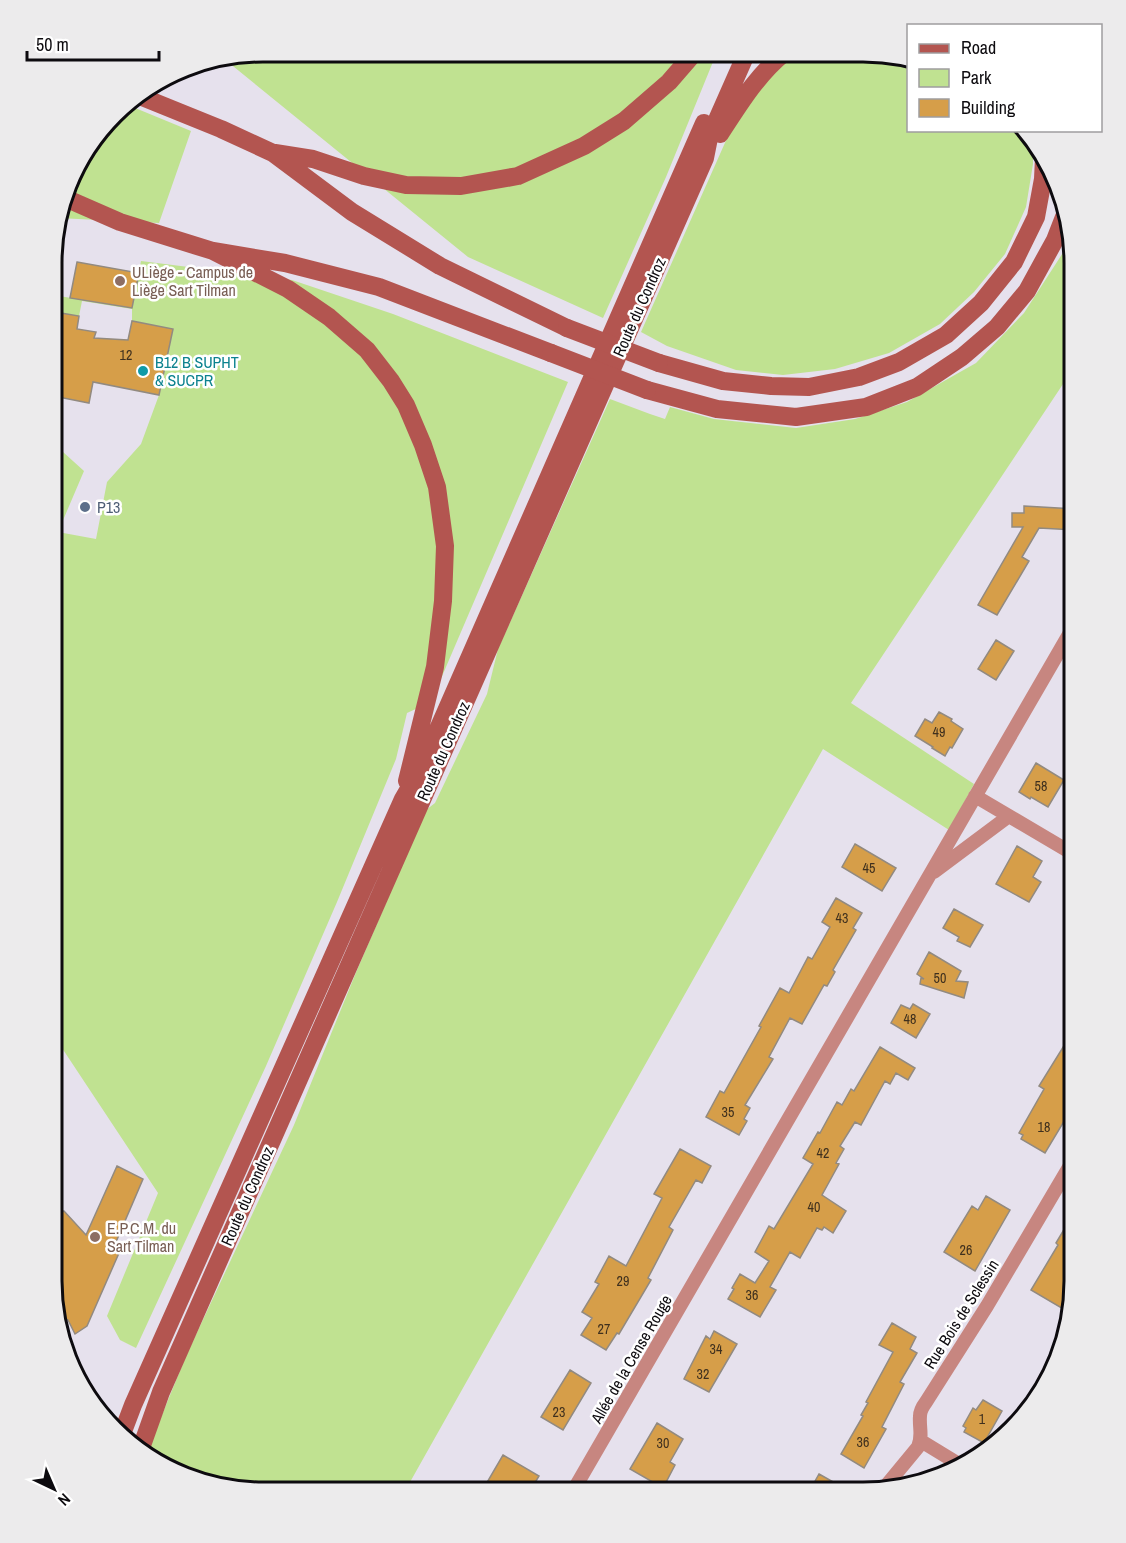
<svg xmlns="http://www.w3.org/2000/svg" width="1126" height="1543" font-family="'Archivo Narrow',sans-serif">
	<style>
		.green { fill: #c0e291 }
		.building { fill: #d69e49; stroke: #928a80; stroke-width: 1.5 }
		.lines { fill: none; stroke-linecap: round; stroke-linejoin: round }
		.street { stroke: #c78680; stroke-width: 14 }
		.secondary { stroke: #b35550; stroke-width: 18 }
		.secondary-bridge { stroke: #b35550; stroke-width: 18 }
		.education-dot { fill: #8d6e63; stroke: #fff; stroke-width: 2 }
		.culture-dot { fill: #0f9aa8; stroke: #fff; stroke-width: 2 }
		.service-dot { fill: #5c6f8a; stroke: #fff; stroke-width: 2 }
		.labels { text-anchor: middle; dominant-baseline: central; stroke-width: 5; stroke-linejoin: round; paint-order: stroke }
		.number-label { font-size: 14px; fill: #3f301e }
		.education-label { font-size: 16px; fill: #785e54; stroke: #fff; text-anchor: start }
		.street-label { font-size: 16px; fill: #0d0b0f; stroke: #fff }
		.culture-label { font-size: 16px; fill: #0d838f; stroke: #fff; text-anchor: start }
		.service-label { font-size: 16px; fill: #4e5e75; stroke: #fff; text-anchor: start }
		.rim { fill: none; stroke: #0d0b0f; stroke-width: 3 }
	</style>
	<rect width="100%" height="100%" fill="#e6e1ed"/>
	<path class="green" d="M262,51l455,1 -51,125 -63,141 -135,-61 -245,-199z
		M793,53h99l16,7v70l114,1 11,13v20l-7,43 -21,47 -31,38 -34,32 -51,29 -54,16 -52,6 -47,-5 -69,-24 -26,-14 87,-196 23,-39z
		M123,103l68,28 -32,92 -101,-5 21,-61z
		M1069,237l6,25v104l-224,337 123,81 -25,46 -126,-81 -418,742 -170,-1 -89,-36 40,-98 108,-231 63,-155 69,-160 9,-7 52,-109 11,-45 112,-250 40,15 15,5 5,-12 44,12 82,9 59,-9 52,-17 69,-39 48,-50 42,-65z
		M141,261l151,19 101,34 175,68 -137,320 -24,11 -11,46 -59,143 -71,164 -130,282 -16,-8 -13,-24 51,-123 -98,-148h-9l1,-603 32,29 -26,61 38,7 11,-57 34,-38 18,-49 14,-66 -41,-8v-12l-50,-8 -3,15 -18,-3 -8,42v-60l79,13z"/>
	<path class="building" d="M77,262l62,11 -7,35 -62,-10z
		M61,313l18,3 -2,13 19,3 -2,6 34,2 4,-19 41,8 -14,66 -66,-13 -4,21 -36,-7v-41z
		M1024,506l51,3v21l-36,-2 -17,29 7,4 -32,54 -19,-10 45,-78h-11v-14h12z
		M996,640l18,11 -18,29 -18,-11z
		M939,712l13,7 -1,2 12,8 -11,19 -2,-1 -5,9 -13,-8 1,-1 -18,-11 10,-17 7,4z
		M1036,763l28,17 -16,27 -17,-10 -1,2 -11,-7z
		M855,844l41,24 -14,23 -40,-24z
		M1017,846l25,15 -9,16 8,5 -12,20 -33,-18z
		M836,898l26,15 -9,15 3,2 -23,40 2,2 -8,14 -3,-1 -22,39 -12,-6 -21,39 4,2 -28,46 5,3 -6,11 3,2 -8,14 -33,-18 14,-26 4,2 37,-66 -2,-1 21,-38 9,5 19,-36 4,2 18,-32 -8,-5z
		M954,909l29,16 -13,22 -13,-6 2,-4 -16,-9z
		M929,952l32,19 -5,10 12,1 -4,16 -44,-14 1,-6 3,1 -7,-5z
		M913,1004l17,10 -14,24 -25,-15 10,-18 9,4z
		M1075,1028v75l-30,50 -24,-14 2,-4 -4,-2 25,-44 -5,-3z
		M880,1047l35,21 -7,12 -12,-7 -6,11 -5,-3 -24,44 -6,-3 -15,24 4,3 -8,14 3,1 -17,31 24,16 -13,22 -9,-6 -2,3 -5,-2 -17,30 -10,-6 -20,35 6,3 -16,27 -32,-18 6,-10 -2,-1 8,-14 15,9 14,-22 -14,-9 14,-26 5,3 39,-65 -10,-6 15,-26 2,1 17,-31 5,3 9,-16 3,2z
		M680,1149l31,17 -9,17 -6,-3 -27,47 4,3 -25,48 3,2 -32,54 -2,-1 -11,17 -25,-15 11,-17 -10,-6 17,-28 -4,-2 14,-26 17,10 36,-68 -8,-4z
		M117,1166l26,13 -30,70 6,4 -32,73 -12,8 -7,-14 -9,-3 -7,-34 6,-15 -7,-7v-49l13,-1 22,24z
		M986,1196l24,14 -35,61 -31,-19 28,-46 6,4z
		M1075,1211v84l-10,15 -34,-20 27,-45 -2,-2z
		M892,1323l24,14 -6,12 7,4 -17,29 4,2 -22,43 4,2 -22,39 -23,-14 22,-38 -2,-1 7,-12 -2,-1 27,-50 -14,-7z
		M714,1331l23,13 -28,48 -25,-13 22,-43 4,3z
		M570,1370l21,13 -28,47 -22,-13z
		M983,1400l19,11 -18,32 -20,-11 2,-4 -3,-2 10,-18 3,2z
		M657,1423l26,16 -13,23 5,3 -12,23 -33,-19z
		M503,1455l36,21 -9,15h-48z
		M819,1474l32,18h-42z"/>
	<g class="lines">
		<path class="street" d="M975,796l100,59
			M934,872l75,-56
			M921,1441l41,25
			M885,1487l33,-40c5,-11 1,-19 2,-31 0,-5 3,-10 6,-14l61,-96 88,-149
			M573,1491l502,-867"/>
		<path class="secondary" d="M137,95l84,34 52,24 79,59 88,54 127,62
			M720,134c19,-29 37,-59 64,-81
			M275,153l38,6 51,17 42,9 55,1 57,-10 66,-30 40,-25 45,-39 26,-30
			M65,198l55,24 93,29 72,12 94,24 172,66
			M213,251l75,38 41,28 38,33 24,31 15,24 17,40 14,42 8,59 -2,55 -8,66 -28,114
			M659,363l64,18 48,5 38,1 50,-10 40,-15 47,-27 35,-32 33,-41 22,-45 7,-38 1,-21
			M647,390l70,19 79,8 70,-10 51,-20 45,-30 35,-30 30,-36 28,-51 9,-23
			M122,1434l11,-29 270,-606 18,-31 283,-645
			M140,1451l21,-59 544,-1234 4,-20 38,-86"/>
		<path class="secondary-bridge" d="M567,328l92,35
			M551,353l96,37"/>
	</g>
	<g class="education-dot">
		<circle cx="120" cy="281" r="6"/>
		<circle cx="95" cy="1237" r="6"/>
	</g>
	<circle class="culture-dot" cx="143" cy="371" r="6"/>
	<circle class="service-dot" cx="85" cy="507" r="6"/>
	<g class="labels">
		<g class="number-label">
			<text x="126" y="355">12</text>
			<text x="939" y="732">49</text>
			<text x="1041" y="786">58</text>
			<text x="869" y="868">45</text>
			<text x="842" y="918">43</text>
			<text x="940" y="978">50</text>
			<text x="910" y="1019">48</text>
			<text x="728" y="1112">35</text>
			<text x="1044" y="1127">18</text>
			<text x="823" y="1153">42</text>
			<text x="814" y="1207">40</text>
			<text x="966" y="1250">26</text>
			<text x="623" y="1281">29</text>
			<text x="752" y="1295">36</text>
			<text x="604" y="1329">27</text>
			<text x="716" y="1349">34</text>
			<text x="703" y="1374">32</text>
			<text x="559" y="1412">23</text>
			<text x="982" y="1419">1</text>
			<text x="863" y="1442">36</text>
			<text x="663" y="1443">30</text>
		</g>
		<g class="education-label">
			<text x="132" y="272">ULiège - Campus de<tspan x="132" dy="18">Liège Sart Tilman</tspan></text>
			<text x="107" y="1228">E.P.C.M. du<tspan x="107" dy="18">Sart Tilman</tspan></text>
		</g>
		<g class="street-label">
			<text transform="translate(639 307) rotate(-66)">Route du Condroz</text>
			<text transform="translate(443 751) rotate(-66)">Route du Condroz</text>
			<text transform="translate(247 1196) rotate(-66)">Route du Condroz</text>
			<text transform="translate(961 1314) rotate(-58)">Rue Bois de Sclessin</text>
			<text transform="translate(631 1359) rotate(-60)">Allée de la Cense Rouge</text>
		</g>
		<g class="culture-label">
			<text x="155" y="362">B12 B SUPHT<tspan x="155" dy="18">&amp; SUCPR</tspan></text>
		</g>
		<g class="service-label">
			<text x="97" y="507">P13</text>
		</g>
	</g>
	<path d="M0 0H1126V1543H0ZM263 62H863A201 201 0 0 1 1064 263V1281A201 201 0 0 1 863 1482H263A201 201 0 0 1 62 1281V263A201 201 0 0 1 263 62Z" fill="#ecebec" fill-rule="evenodd"/>
	<path class="rim" d="M263 62H863A201 201 0 0 1 1064 263V1281A201 201 0 0 1 863 1482H263A201 201 0 0 1 62 1281V263A201 201 0 0 1 263 62Z"/>
	<rect x="907" y="24" width="195" height="108" fill="#ffffff" stroke="#9e9d9f" stroke-width="1.5"/>
	<rect x="919" y="44" width="30" height="9" fill="#b35550" stroke="#9e9d9f" stroke-width="1.5"/>
	<text x="961" y="54" font-size="18" fill="#0d0b0f">Road</text>
	<rect x="919" y="69" width="30" height="18" fill="#c0e291" stroke="#9e9d9f" stroke-width="1.5"/>
	<text x="961" y="84" font-size="18" fill="#0d0b0f">Park</text>
	<rect x="919" y="99" width="30" height="18" fill="#d69e49" stroke="#9e9d9f" stroke-width="1.5"/>
	<text x="961" y="114" font-size="18" fill="#0d0b0f">Building</text>
	<g transform="translate(54 1489) rotate(136)" stroke="#ffffff" stroke-width="4.5" paint-order="stroke">
	<path d="M0-4.5L10 22L0 15L-10 22Z" fill="#0d0b0f"/>
	<text y="-9" font-size="16" font-weight="bold" text-anchor="middle" fill="#0d0b0f">N</text>
	</g>
	<path d="M27 51v9h132v-9" fill="none" stroke="#0d0b0f" stroke-width="3"/>
	<text x="36" y="51" font-size="18" fill="#0d0b0f" stroke="#ffffff" stroke-width="4.5" paint-order="stroke">50 m</text>
</svg>
